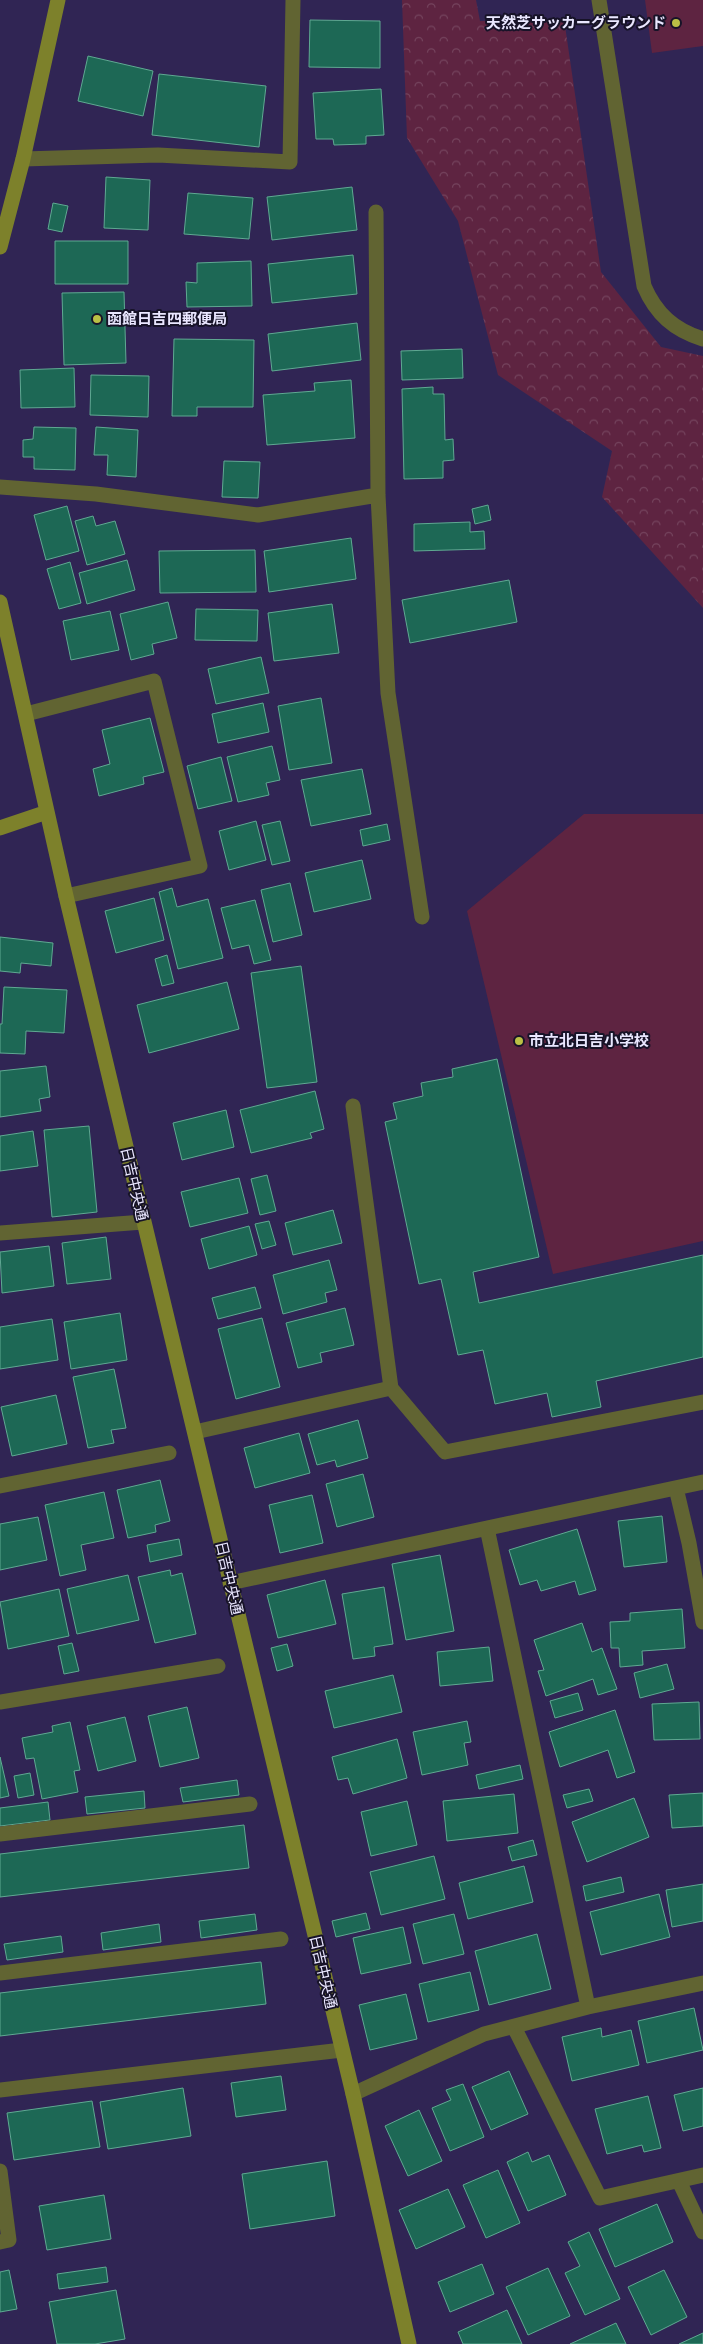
<svg xmlns="http://www.w3.org/2000/svg" width="703" height="2344" font-family="'Fira Sans Condensed','Noto Sans JP',sans-serif">
	<style>
		.forest { fill: url(#forest-crowns) }
		.pitch { fill: #5e2441 }
		.building { fill: #1d6855; stroke: #5fa992 }
		.lines { fill: none; stroke-linecap: round; stroke-linejoin: round }
		.lane { stroke: #616432; stroke-width: 15 }
		.street { stroke: #616432; stroke-width: 15 }
		.secondary { stroke: #7d812b; stroke-width: 15 }
		.poi-dot { fill: #bac045; stroke: #171328; stroke-width: 2 }
		.labels { text-anchor: middle; dominant-baseline: central; stroke-width: 4; stroke-linejoin: round; paint-order: stroke }
		.poi-label { font-size: 15px; font-weight: bold; fill: #eae7ff; stroke: #171328; text-anchor: start }
		.street-label { font-size: 15px; fill: #eae7ff; stroke: #171328 }
	</style>
	<defs>
		<pattern id="forest-crowns" width="20" height="18" patternUnits="userSpaceOnUse" patternTransform="scale(1.25)"><rect width="20" height="18" fill="#5e2441"/><path d="M2 6a3 3 0 1 1 6 0M12 15a3 3 0 1 1 6 0" fill="none" stroke="#75445e"/></pattern>
	</defs>
	<rect width="100%" height="100%" fill="#302554"/>
	<path class="forest" d="M402,0h74l4,21 84,-2 37,253 60,75 42,9v252l-101,-111 10,-46 -114,-76 -40,-154 -51,-83z"/>
	<path class="pitch" d="M645,0h58v46l-51,7z
		M584,814h119v427l-150,33 -86,-363z"/>
	<path class="building" d="M310,20l70,1v47l-71,-1z
		M88,56l65,15 -10,45 -65,-15z
		M159,74l107,12 -7,61 -107,-12z
		M381,89l3,46 -18,1v8l-32,1 -1,-6h-17l-3,-46z
		M106,177l44,3 -2,50 -44,-2z
		M352,187l5,43 -85,10 -5,-43z
		M188,193l65,5 -4,41 -65,-5z
		M53,203l15,3 -6,26 -14,-3z
		M55,241h73v43h-73z
		M353,255l4,39 -85,9 -4,-39z
		M251,261l1,45 -65,1 -1,-25 11,1v-20z
		M124,292l2,71 -62,2 -2,-72z
		M357,323l4,37 -89,11 -4,-37z
		M174,339l80,1 -1,67h-56v9h-25z
		M462,349l1,29 -61,2 -1,-29z
		M74,368l1,39 -54,1 -1,-38z
		M91,375l58,1 -1,41 -58,-2z
		M351,380l4,58 -88,7 -4,-50 52,-4 -1,-8z
		M433,387v7h11l1,46 8,-1 1,21 -11,1v17l-39,1 -2,-90z
		M34,427l42,1 -1,42 -41,-1v-12h-11v-17l10,-1z
		M96,427l42,3 -2,47 -29,-2 1,-20h-14z
		M224,461l36,1 -2,36 -36,-1z
		M488,505l3,15 -16,4 -3,-15z
		M67,506l12,45 -33,9 -12,-45z
		M93,516l3,10 19,-5 10,33 -38,11 -12,-44z
		M470,522v10l14,-1 1,18 -71,2v-27z
		M351,538l5,41 -87,13 -5,-41z
		M255,550l1,42 -96,1 -1,-42z
		M127,560l8,30 -48,14 -8,-31z
		M70,562l11,41 -22,6 -12,-40z
		M509,580l8,42 -107,21 -8,-43z
		M168,602l9,36 -25,6 2,10 -23,6 -11,-46z
		M332,604l7,49 -65,8 -6,-48z
		M196,609l62,1 -1,31 -62,-1z
		M110,611l9,39 -48,10 -8,-39z
		M261,657l8,36 -53,11 -8,-35z
		M321,698l11,65 -43,7 -11,-64z
		M263,703l6,29 -51,11 -6,-29z
		M150,718l14,54 -21,5 1,7 -45,12 -6,-27 17,-5 -8,-34z
		M272,746l8,34 -14,3 3,12 -31,7 -11,-45z
		M221,757l11,44 -34,8 -11,-43z
		M362,769l9,45 -60,12 -10,-46z
		M256,821l10,39 -37,10 -10,-39z
		M280,821l10,40 -18,4 -10,-40z
		M387,824l3,16 -27,6 -3,-16z
		M362,860l9,39 -57,13 -9,-39z
		M290,883l12,52 -29,7 -12,-52z
		M172,888l5,19 31,-8 15,59 -45,11 -19,-77z
		M154,898l10,42 -48,13 -11,-42z
		M255,900l16,60 -17,4 -5,-19 -17,4 -11,-41z
		M0,937l53,6 -2,23 -30,-3 -1,10 -20,-2z
		M167,955l7,28 -12,3 -7,-27z
		M301,966l16,116 -50,6 -16,-115z
		M227,982l12,47 -90,24 -12,-48z
		M4,987l63,3 -3,43 -38,-2 -1,23 -25,-1v-29h2z
		M497,1059l42,198 -66,15 6,31 224,-48v102l-107,24 5,26 -49,10 -5,-24 -52,11 -12,-54 -25,5 -17,-76 -22,5 -34,-162 12,-3 -4,-16 30,-7 -2,-13 32,-6 -1,-8z
		M46,1066l4,31 -11,2 2,12 -41,6v-46z
		M315,1091l9,38 -14,4 2,5 -61,15 -11,-43z
		M226,1110l8,37 -52,13 -9,-37z
		M89,1126l8,86 -45,5 -8,-87z
		M33,1131l5,35 -38,5v-35z
		M267,1175l9,36 -16,4 -9,-36z
		M239,1178l9,35 -58,14 -9,-35z
		M333,1210l9,33 -49,12 -8,-32z
		M269,1221l7,24 -14,4 -7,-25z
		M249,1226l8,29 -48,14 -8,-30z
		M106,1237l5,42 -44,5 -5,-41z
		M49,1246l5,40 -52,7 -2,-41z
		M329,1260l8,30 -12,3 2,9 -44,12 -10,-39z
		M255,1287l6,21 -43,11 -6,-21z
		M345,1308l9,37 -34,8 2,9 -24,6 -12,-45z
		M120,1313l7,47 -56,9 -7,-47z
		M262,1318l18,69 -44,12 -18,-70z
		M52,1319l6,41 -58,9v-42z
		M114,1369l12,59 -15,2 3,13 -26,5 -15,-71z
		M56,1395l11,49 -55,12 -11,-49z
		M358,1420l10,38 -31,9 -2,-7 -18,5 -9,-31z
		M299,1433l11,40 -55,15 -11,-40z
		M363,1474l11,43 -37,10 -11,-43z
		M160,1480l10,41 -15,4 1,7 -28,6 -11,-48z
		M104,1492l10,46 -33,7 5,25 -26,6 -15,-71z
		M312,1495l11,48 -43,10 -11,-48z
		M662,1516l5,46 -43,5 -6,-46z
		M38,1517l9,43 -47,10v-46z
		M577,1529l19,61 -17,5 -4,-14 -34,10 -4,-11 -17,5 -11,-35z
		M179,1539l3,16 -32,7 -3,-17z
		M440,1555l14,76 -48,9 -14,-76z
		M170,1570l1,6 11,-3 14,61 -41,9 -17,-66z
		M128,1575l11,45 -62,14 -10,-45z
		M325,1580l11,44 -58,14 -11,-43z
		M384,1587l9,57 -19,3 1,9 -22,3 -11,-65z
		M59,1589l10,47 -61,13 -8,-47z
		M682,1609l3,39 -43,3 1,14 -23,2 -1,-19h-8l-1,-26 20,-1v-8z
		M582,1623l10,29 10,-4 15,41 -19,6 -5,-16 -47,17 -8,-25 6,-1 -10,-30z
		M72,1643l7,28 -15,3 -6,-28z
		M287,1644l6,22 -16,5 -6,-23z
		M489,1647l4,34 -53,5 -3,-34z
		M667,1664l7,25 -34,9 -6,-25z
		M393,1675l9,37 -68,16 -9,-37z
		M578,1693l5,17 -28,8 -5,-17z
		M699,1702l1,37 -46,1 -2,-36z
		M187,1707l12,51 -39,9 -12,-51z
		M615,1710l20,62 -18,6 -9,-28 -48,17 -11,-35z
		M125,1717l11,44 -38,10 -11,-45z
		M467,1721l4,21 -7,1 4,22 -46,10 -9,-43z
		M70,1722l10,48 -6,1 4,21 -36,7 -8,-41 -8,1 -4,-21 31,-6 -1,-6z
		M397,1739l10,39 -54,16 -5,-16 -10,2 -6,-23z
		M0,1757l9,39 -9,2z
		M520,1765l3,14 -44,10 -3,-14z
		M30,1773l4,22 -16,3 -4,-22z
		M237,1780l2,15 -56,7 -3,-14z
		M589,1789l4,12 -26,7 -4,-13z
		M144,1791l1,17 -58,6 -2,-17z
		M703,1793v33l-31,2 -3,-33z
		M514,1794l4,39 -71,8 -4,-40z
		M634,1798l15,39 -62,25 -15,-40z
		M407,1801l10,44 -46,11 -10,-44z
		M48,1802l2,18 -50,6v-18z
		M244,1825l5,43 -249,29v-43z
		M533,1840l4,15 -25,6 -4,-14z
		M434,1856l11,43 -64,16 -11,-43z
		M524,1866l9,36 -65,17 -9,-36z
		M621,1877l3,15 -38,9 -3,-15z
		M703,1884v37l-31,6 -6,-37z
		M659,1894l11,43 -69,18 -11,-43z
		M366,1913l4,16 -34,8 -4,-16z
		M255,1914l2,16 -56,8 -2,-17z
		M454,1914l10,40 -41,10 -10,-40z
		M159,1924l2,18 -58,8 -2,-17z
		M403,1927l8,36 -50,11 -8,-36z
		M537,1934l14,55 -62,16 -14,-54z
		M61,1936l2,16 -56,8 -3,-16z
		M261,1962l5,42 -266,32v-43z
		M470,1972l9,38 -51,12 -9,-38z
		M406,1994l11,45 -47,11 -11,-45z
		M694,2008l9,42 -56,13 -9,-42z
		M601,2028l1,9 29,-7 8,35 -67,16 -10,-44z
		M509,2071l19,43 -37,16 -19,-43z
		M281,2076l5,34 -50,7 -5,-34z
		M463,2084l21,53 -34,14 -18,-43 19,-8 -5,-10z
		M183,2088l8,48 -83,13 -8,-47z
		M703,2088v38l-20,5 -9,-36z
		M648,2096l13,52 -17,4 -2,-7 -35,9 -12,-45z
		M92,2101l8,46 -86,13 -7,-47z
		M419,2110l23,51 -34,15 -23,-50z
		M528,2152l4,10 17,-7 17,40 -38,16 -21,-49z
		M327,2161l8,55 -85,13 -8,-55z
		M498,2170l22,53 -34,15 -23,-53z
		M448,2189l17,38 -49,22 -17,-39z
		M104,2195l7,44 -64,11 -8,-44z
		M657,2204l16,38 -58,25 -16,-38z
		M589,2232l31,67 -35,16 -20,-42 15,-7 -12,-24z
		M482,2264l12,30 -44,18 -12,-30z
		M106,2267l2,15 -49,7 -2,-15z
		M548,2268l22,48 -42,19 -22,-48z
		M9,2270l8,39 -17,3v-40z
		M664,2270l23,47 -36,18 -23,-48z
		M116,2290l9,49 -30,5h-38l-8,-42z
		M507,2310l15,34h-59l-5,-12z
		M616,2323l10,21h-56z
		M703,2333v11h-24z"/>
	<g class="lines">
		<path class="lane" d="M353,1106l38,282
			M195,1432l196,-44 54,64 258,-50"/>
		<path class="street" d="M599,0l45,286c12,28 30,44 59,53
			M23,159l135,-4 132,7 3,-162
			M376,212l2,283 10,198 34,224
			M0,487l96,7 162,21 120,-20
			M26,714l128,-33 46,185 -134,30
			M0,1233l143,-11
			M0,1486l169,-33
			M676,1488l13,55 14,79
			M487,1528l101,479
			M230,1583l473,-101
			M0,1702l218,-36
			M0,1834l250,-30
			M0,1973l281,-34
			M514,2027l86,171 103,-23
			M0,2090l342,-40
			M353,2094l131,-60 104,-27 115,-24
			M0,2171l9,69 -9,2
			M679,2181l24,51"/>
		<path class="secondary" d="M0,247l23,-88 35,-159
			M0,602l66,294 287,1198 56,250
			M0,828l47,-16"/>
	</g>
	<g class="poi-dot">
		<circle cx="676" cy="23" r="5"/>
		<circle cx="97" cy="319" r="5"/>
		<circle cx="519" cy="1041" r="5"/>
	</g>
	<g class="labels">
		<g class="poi-label">
			<text x="666" y="23" text-anchor="end">天然芝サッカーグラウンド</text>
			<text x="107" y="319">函館日吉四郵便局</text>
			<text x="529" y="1041">市立北日吉小学校</text>
		</g>
		<g class="street-label">
			<text transform="translate(134 1184) rotate(77)">日吉中央通</text>
			<text transform="translate(229 1578) rotate(77)">日吉中央通</text>
			<text transform="translate(323 1972) rotate(77)">日吉中央通</text>
		</g>
	</g>
</svg>
